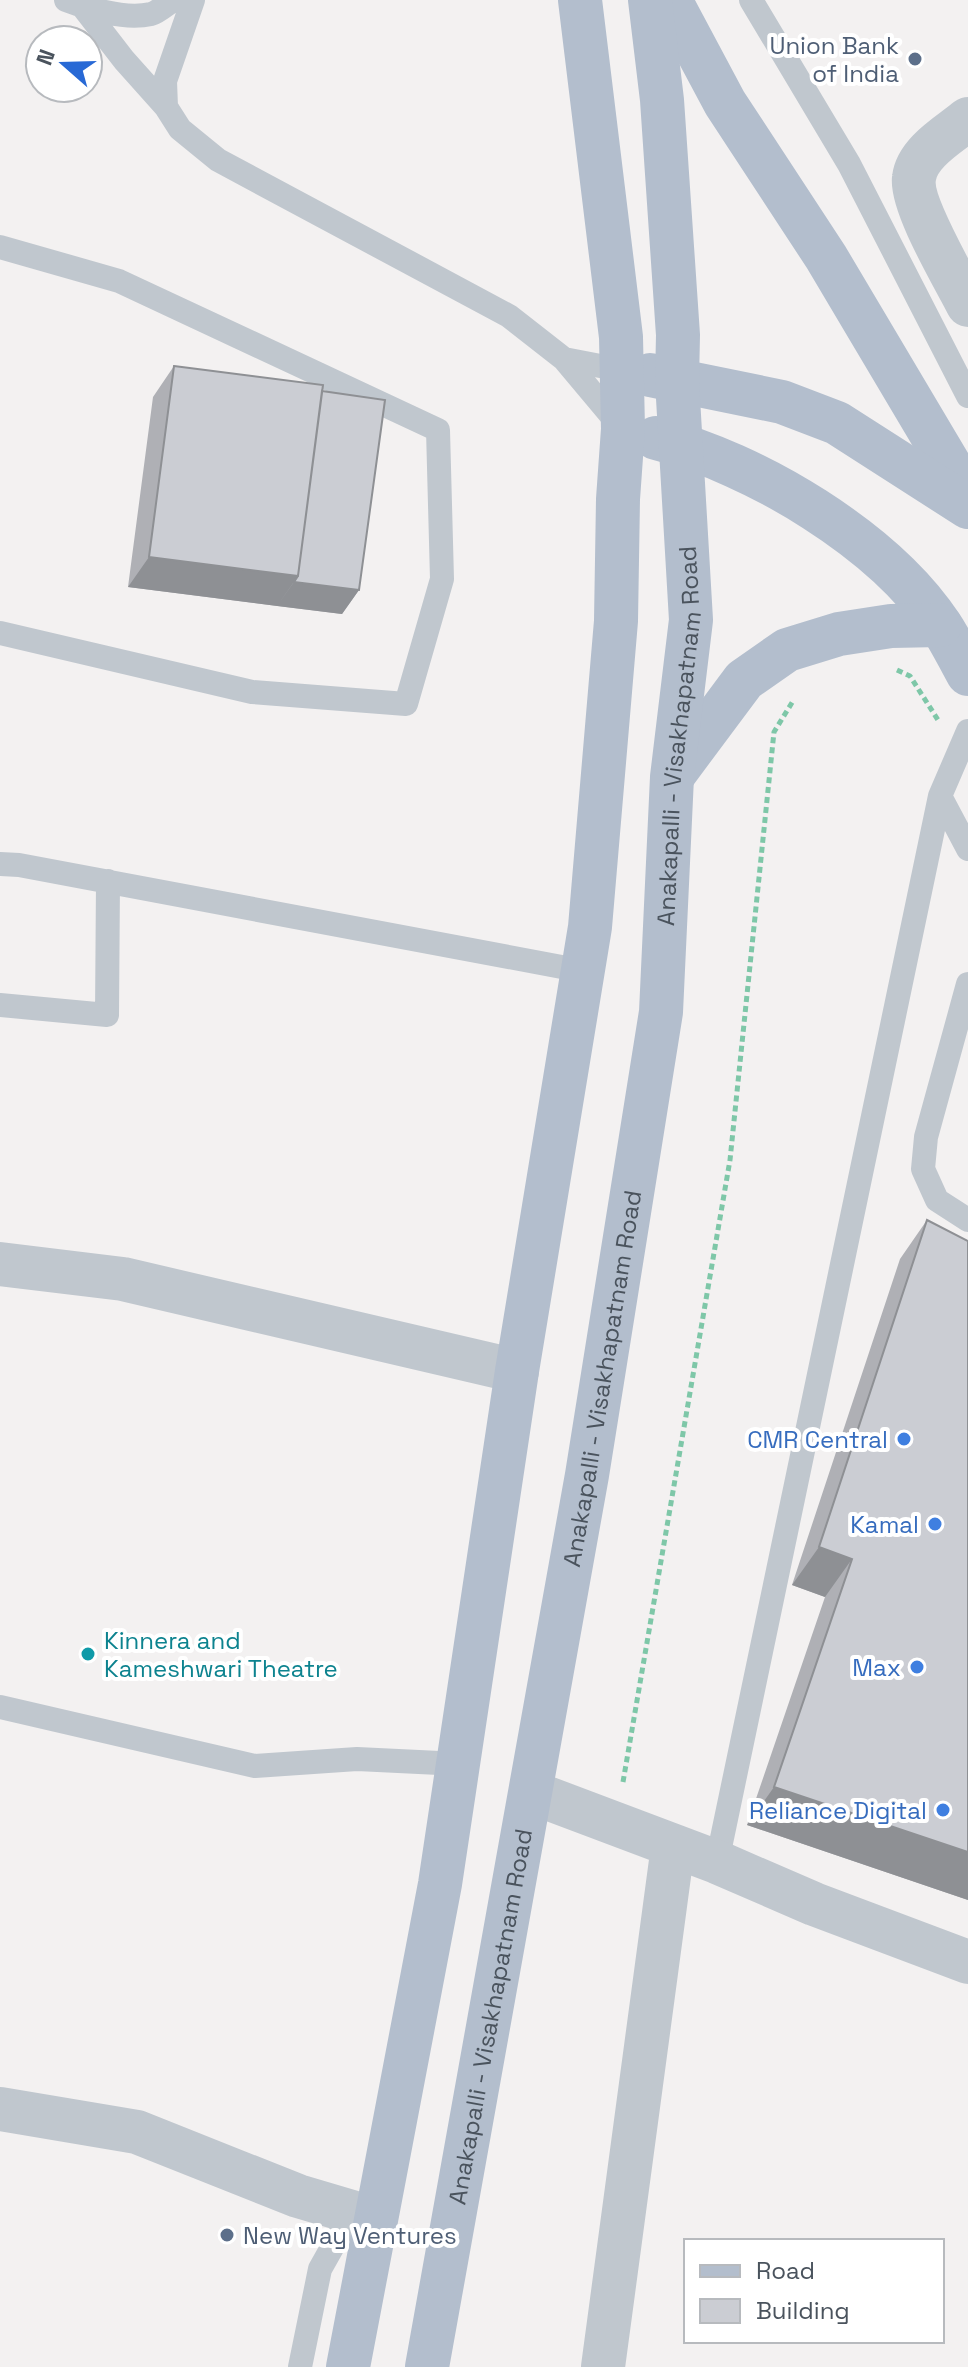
<svg xmlns="http://www.w3.org/2000/svg" width="968" height="2367" font-family="'Space Grotesk',sans-serif">
	<style>
		.lines { fill: none; stroke-linecap: round; stroke-linejoin: round }
		.path { stroke: #7ec7a8; stroke-width: 5; stroke-dasharray: 6 4; stroke-linecap: butt }
		.lane { stroke: #c0c7ce; stroke-width: 24 }
		.street { stroke: #c0c7ce; stroke-width: 44 }
		.primary { stroke: #b3becd; stroke-width: 44 }
		.wall { fill: #afb0b5 }
		.shaded-wall { fill: #8e9094 }
		.building { fill: #cbcdd3; stroke: #8e9094; stroke-width: 2 }
		.service-dot { fill: #5c6f8a; stroke: #fff; stroke-width: 3 }
		.shop-dot { fill: #3f7fe0; stroke: #fff; stroke-width: 3 }
		.culture-dot { fill: #0f9aa8; stroke: #fff; stroke-width: 3 }
		.labels { text-anchor: middle; dominant-baseline: central; stroke-width: 8; stroke-linejoin: round; paint-order: stroke }
		.service-label { font-size: 24px; fill: #4e5e75; stroke: #fff; text-anchor: end }
		.street-label { font-size: 24px; fill: #4a535d; stroke: #fff }
		.shop-label { font-size: 24px; fill: #366cbe; stroke: #fff; text-anchor: end }
		.culture-label { font-size: 24px; fill: #0d838f; stroke: #fff; text-anchor: start }
	</style>
	<rect width="100%" height="100%" fill="#f3f1f1"/>
	<g class="lines">
		<path class="path" d="M897,670l13,6 28,44
			M623,1782l107,-622 44,-428 19,-31"/>
		<path class="lane" d="M66,0c24,9 58,20 85,14 7,-2 16,-10 22,-14
			M751,0l98,164 119,232
			M83,7l41,53 42,47 14,22 38,31 291,156 55,43 57,68
			M166,107l-1,-26 28,-81
			M0,247l119,34 319,149 4,149 -36,125 -154,-12 -252,-59
			M564,359l57,11
			M940,796l28,53
			M0,864l19,1 564,106
			M968,984l-42,153 -3,32 14,31 31,20
			M0,1005l107,10 1,-134
			M0,1707l255,59 102,-7 103,5
			M717,1862l223,-1066 28,-65
			M300,2367l20,-98 36,-64"/>
		<path class="street" d="M968,119c-18,15 -51,33 -54,59 -4,26 41,101 54,127
			M0,1264l123,15 394,92
			M531,1792l186,70 97,42 154,58
			M0,2109l137,23 161,64 54,16
			M603,2367l70,-521"/>
		<g class="primary">
			<path d="M670,0l55,103 101,154 142,239"/>
			<path d="M650,375l132,27 55,21 131,84"/>
			<path d="M656,438c99,25 228,102 285,188 10,15 18,32 27,48"/>
			<path d="M674,774l70,-94 43,-30 52,-16 52,-8 49,-1"/>
			<path d="M348,2367l92,-483 77,-513 73,-444 26,-306 2,-122 5,-70 -2,-92 -41,-337"/>
			<path id="s1" d="M427,2367l160,-892 74,-463 11,-235 19,-157 -14,-239 1,-46 -16,-235 -12,-100"/>
		</g>
	</g>
	<path class="wall" d="M174,366l148,25 37,199 -17,24 -214,-27 25,-190z
		M927,1220l41,680 -221,-75 78,-228 -33,-12 108,-326z"/>
	<path class="shaded-wall" d="M149,557l149,19 -21,30 -149,-19z
		M294,582l65,8 -17,24 -65,-8z
		M819,1547l33,12 -27,38 -33,-12z
		M774,1787l194,65v48l-221,-75z"/>
	<path class="building" d="M174,366l149,19 -25,191 -149,-19z
		M322,391l63,9 -26,190 -65,-8 4,-6z
		M927,1220l41,21v611l-194,-65 78,-228 -33,-12z"/>
	<g class="service-dot">
		<circle cx="915" cy="59" r="8"/>
		<circle cx="227" cy="2235" r="8"/>
	</g>
	<g class="shop-dot">
		<circle cx="904" cy="1439" r="8"/>
		<circle cx="935" cy="1524" r="8"/>
		<circle cx="917" cy="1667" r="8"/>
		<circle cx="943" cy="1810" r="8"/>
	</g>
	<circle class="culture-dot" cx="88" cy="1654" r="8"/>
	<g class="labels">
		<g class="service-label">
			<text x="899" y="45">Union Bank<tspan x="899" dy="28">of India</tspan></text>
			<text x="243" y="2235" text-anchor="start">New Way Ventures</text>
		</g>
		<g class="street-label">
			<text stroke="none"><textPath href="#s1" startOffset="1652">Anakapalli - Visakhapatnam Road</textPath></text>
			<text stroke="none"><textPath href="#s1" startOffset="1004">Anakapalli - Visakhapatnam Road</textPath></text>
			<text stroke="none"><textPath href="#s1" startOffset="356">Anakapalli - Visakhapatnam Road</textPath></text>
		</g>
		<g class="shop-label">
			<text x="888" y="1439">CMR Central</text>
			<text x="919" y="1524">Kamal</text>
			<text x="901" y="1667">Max</text>
			<text x="927" y="1810">Reliance Digital</text>
		</g>
		<g class="culture-label">
			<text x="104" y="1640">Kinnera and<tspan x="104" dy="28">Kameshwari Theatre</tspan></text>
		</g>
	</g>
	<rect x="684" y="2239" width="260" height="104" fill="#ffffff" stroke="#b7babe" stroke-width="2"/>
	<rect x="700" y="2265" width="40" height="12" fill="#b3becd" stroke="#b7babe" stroke-width="2"/>
	<text x="756" y="2279" font-size="24" fill="#4a535d">Road</text>
	<rect x="700" y="2299" width="40" height="24" fill="#cbcdd3" stroke="#b7babe" stroke-width="2"/>
	<text x="756" y="2319" font-size="24" fill="#4a535d">Building</text>
	<g transform="translate(64 64) rotate(290)"><circle r="38" fill="#ffffff" stroke="#b7babe" stroke-width="2"/>
	<path d="M0-6L14 30L0 20L-14 30Z" fill="#2869d5"/>
	<text y="-12" font-size="22" font-weight="bold" text-anchor="middle" fill="#4a535d">N</text>
	</g>
</svg>
